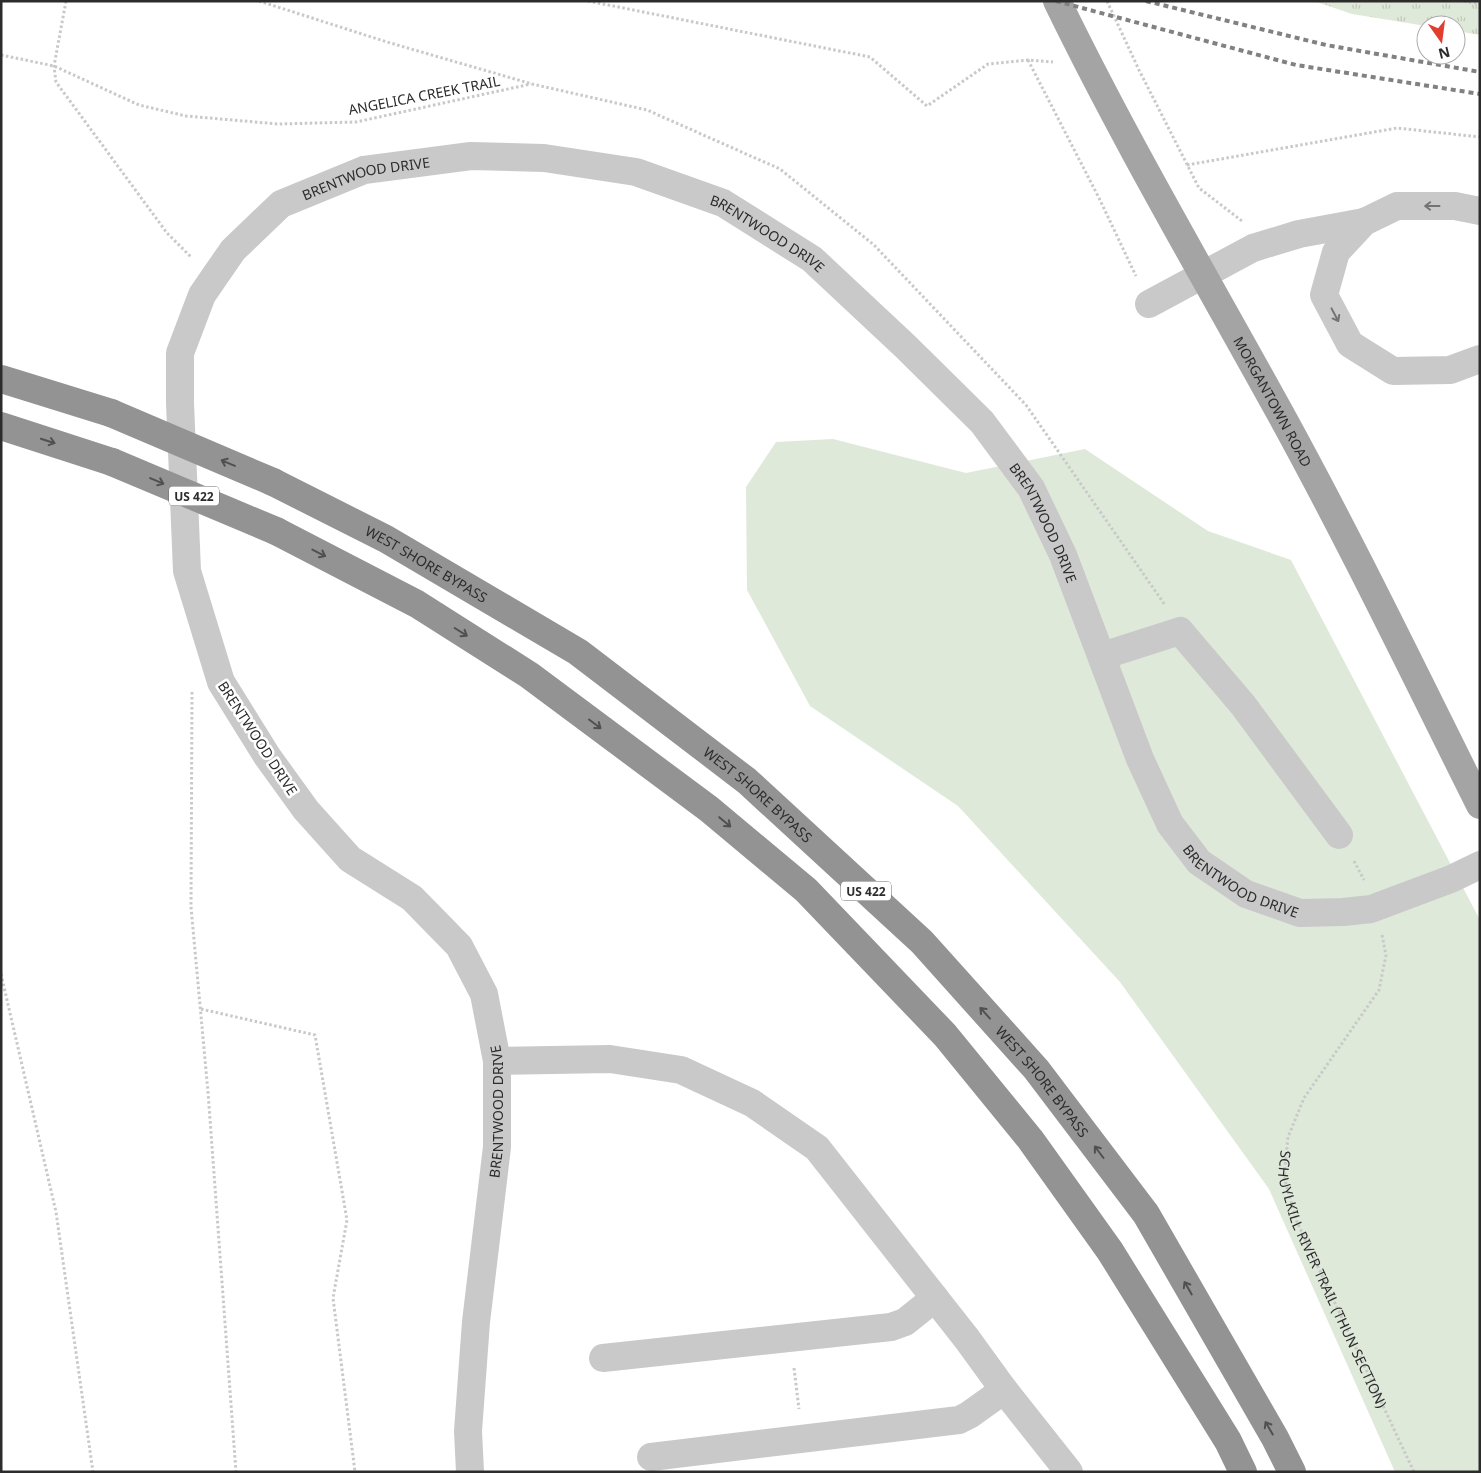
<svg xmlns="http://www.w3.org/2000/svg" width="1481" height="1473" font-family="'Noto Sans',sans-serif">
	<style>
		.grass { fill: #dfe9d9 }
		.park { fill: url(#park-tufts) }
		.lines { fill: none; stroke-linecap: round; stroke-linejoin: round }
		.path { stroke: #c9c9c9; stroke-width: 3; stroke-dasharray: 2.5 2.5; stroke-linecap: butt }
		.minor { stroke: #c9c9c9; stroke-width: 28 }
		.major { stroke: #a4a4a4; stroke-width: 28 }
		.highway { stroke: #939393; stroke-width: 28 }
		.rail { stroke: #818181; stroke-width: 4; stroke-dasharray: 5 4; stroke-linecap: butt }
		.highway-bridge { stroke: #939393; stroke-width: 28 }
		.oneway { stroke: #737373 }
		.oneway2 { stroke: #505050 }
		.labels { text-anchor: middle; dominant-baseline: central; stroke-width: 5; stroke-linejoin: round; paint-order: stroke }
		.shield { fill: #fff; stroke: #6b6b6b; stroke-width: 1 }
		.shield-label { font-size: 12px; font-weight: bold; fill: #2c2c2c }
		.street-label { font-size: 14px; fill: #2c2c2c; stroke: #fff }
	</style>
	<defs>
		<pattern id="park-tufts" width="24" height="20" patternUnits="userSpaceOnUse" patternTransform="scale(1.25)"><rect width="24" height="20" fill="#dfe9d9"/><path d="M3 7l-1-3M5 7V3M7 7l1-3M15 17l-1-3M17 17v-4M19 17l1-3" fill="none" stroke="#c0c8ba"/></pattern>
	</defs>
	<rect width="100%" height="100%" fill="#fff"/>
	<path class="grass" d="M833,439l133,34 119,-24 123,82 83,29 189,360v552h-85l-126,-283 -149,-207 -162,-176 -148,-100 -63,-116 -1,-103 30,-45z"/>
	<path class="park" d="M1314,1h166v34l-24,-4v-6l-30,1 -74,-12z"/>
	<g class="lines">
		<g class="path">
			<path d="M66,1l-12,65 2,16 111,151 25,25"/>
			<path d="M259,1l128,41 145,42 115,26 133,59 94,76 152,160 139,200"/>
			<path d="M588,1l282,56 57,49 61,-42 40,-4 25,2"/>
			<path d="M1107,1l32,69 60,118 43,33"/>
			<path d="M1464,1l16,3"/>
			<path d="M1,55l53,11 85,39 47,11 92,8 78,-2 175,-38"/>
			<path d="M1028,60l71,138 37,78"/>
			<path d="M1187,165l210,-37 83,9"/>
			<path d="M192,692l-1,215 17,185 28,380"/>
			<path d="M1354,861l10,19"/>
			<path id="s1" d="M1382,935l4,20 -7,35 -75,108 -16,39 -4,40 13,45 117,250"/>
			<path d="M1,974l55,238 37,260"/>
			<path d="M201,1009l114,26 32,185 -14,78 22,174"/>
			<path d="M794,1368l5,41"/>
		</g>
		<g class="minor">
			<path d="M1480,211l-25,-5h-58l-33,16 -28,30 -12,43 26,49 43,27 57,-1 30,-11"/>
			<path d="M1149,304l104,-56 46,-14 65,-12"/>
			<path d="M1102,656l78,-25 63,74 96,130"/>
			<path d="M497,1061l113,-2 71,11 71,33 65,45 150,191 37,51 65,82"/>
			<path d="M603,1358l288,-31 14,-5 30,-24"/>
			<path d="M651,1457l308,-37 10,-5 35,-25"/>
			<path id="s2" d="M470,1472l-2,-41 8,-109 21,-175v-86l-13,-67 -25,-48 -47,-48 -62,-39 -44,-49 -39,-54 -46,-74 -34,-111 -7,-168v-50l22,-58 13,-19 18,-26 48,-46 83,-34 107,-14 73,2 92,14 87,31 89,56 93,87 77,76 49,66 32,67 77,204 30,65 29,38 47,32 54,19 43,-1 28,-3 80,-30 29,-14"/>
		</g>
		<path class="major" id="s3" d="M1057,1c68,140 147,274 222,410 71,129 135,262 201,394"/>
		<g class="highway">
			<path d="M1,379l110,34"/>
			<path d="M1,426l111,36"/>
			<path id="s4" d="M273,482l113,57 192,113 169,129 175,161 114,127 110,145 129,224 17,34"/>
			<path d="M276,531l141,73 112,71 180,134 97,81 139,145 85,104 80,112 118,190 15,31"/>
		</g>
		<path class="rail" d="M1056,1l240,64 184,29
			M1146,1l180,44 154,27"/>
		<path class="highway-bridge" d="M111,413l162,69
			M112,462l164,69"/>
	</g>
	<defs><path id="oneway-shaft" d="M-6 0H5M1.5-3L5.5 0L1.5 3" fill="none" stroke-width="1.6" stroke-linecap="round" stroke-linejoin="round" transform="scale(1.25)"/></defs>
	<g class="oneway">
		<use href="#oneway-shaft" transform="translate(1432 206) rotate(180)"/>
		<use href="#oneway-shaft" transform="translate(1335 315) rotate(62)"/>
	</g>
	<g class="oneway2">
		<use href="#oneway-shaft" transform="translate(48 441) rotate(18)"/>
		<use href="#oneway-shaft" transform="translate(228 463) rotate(-157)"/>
		<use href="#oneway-shaft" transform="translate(157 481) rotate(23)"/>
		<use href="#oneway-shaft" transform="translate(319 553) rotate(27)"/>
		<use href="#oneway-shaft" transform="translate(461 632) rotate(32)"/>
		<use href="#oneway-shaft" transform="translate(595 724) rotate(37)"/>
		<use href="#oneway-shaft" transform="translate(725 822) rotate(40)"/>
		<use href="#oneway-shaft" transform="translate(985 1013) rotate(-132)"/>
		<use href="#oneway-shaft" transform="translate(1099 1152) rotate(-127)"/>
		<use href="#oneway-shaft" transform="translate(1188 1288) rotate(-120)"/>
		<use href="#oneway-shaft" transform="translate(1269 1428) rotate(-120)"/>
	</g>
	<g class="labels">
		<g class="shield">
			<rect x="169" y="486.5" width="50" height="19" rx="4"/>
			<rect x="841" y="881.5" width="50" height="19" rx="4"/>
		</g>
		<g class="shield-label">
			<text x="194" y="496">US 422</text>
			<text x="866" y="891">US 422</text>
		</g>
		<g class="street-label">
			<text transform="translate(424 95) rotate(-11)">ANGELICA CREEK TRAIL</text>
			<text stroke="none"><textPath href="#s2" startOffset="1502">BRENTWOOD DRIVE</textPath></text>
			<text stroke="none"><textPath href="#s2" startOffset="1922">BRENTWOOD DRIVE</textPath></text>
			<text stroke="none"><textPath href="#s3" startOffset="455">MORGANTOWN ROAD</textPath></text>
			<text stroke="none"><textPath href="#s2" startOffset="2328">BRENTWOOD DRIVE</textPath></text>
			<text stroke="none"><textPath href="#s4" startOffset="174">WEST SHORE BYPASS</textPath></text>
			<text transform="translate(258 738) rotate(57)">BRENTWOOD DRIVE</text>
			<text stroke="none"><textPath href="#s4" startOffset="579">WEST SHORE BYPASS</textPath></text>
			<text stroke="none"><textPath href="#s2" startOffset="2749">BRENTWOOD DRIVE</textPath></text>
			<text stroke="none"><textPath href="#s4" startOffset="984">WEST SHORE BYPASS</textPath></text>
			<text stroke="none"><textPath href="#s2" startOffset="362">BRENTWOOD DRIVE</textPath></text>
			<text stroke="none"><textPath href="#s1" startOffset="382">SCHUYLKILL RIVER TRAIL (THUN SECTION)</textPath></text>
		</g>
	</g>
	<rect width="1481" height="1473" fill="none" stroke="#2c2c2c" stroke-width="5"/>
	<g transform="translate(1441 40) rotate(166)"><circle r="24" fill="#ffffff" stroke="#ababab"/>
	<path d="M0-4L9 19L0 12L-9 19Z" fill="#e03f30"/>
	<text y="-8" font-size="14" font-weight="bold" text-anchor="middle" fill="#2c2c2c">N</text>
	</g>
</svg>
